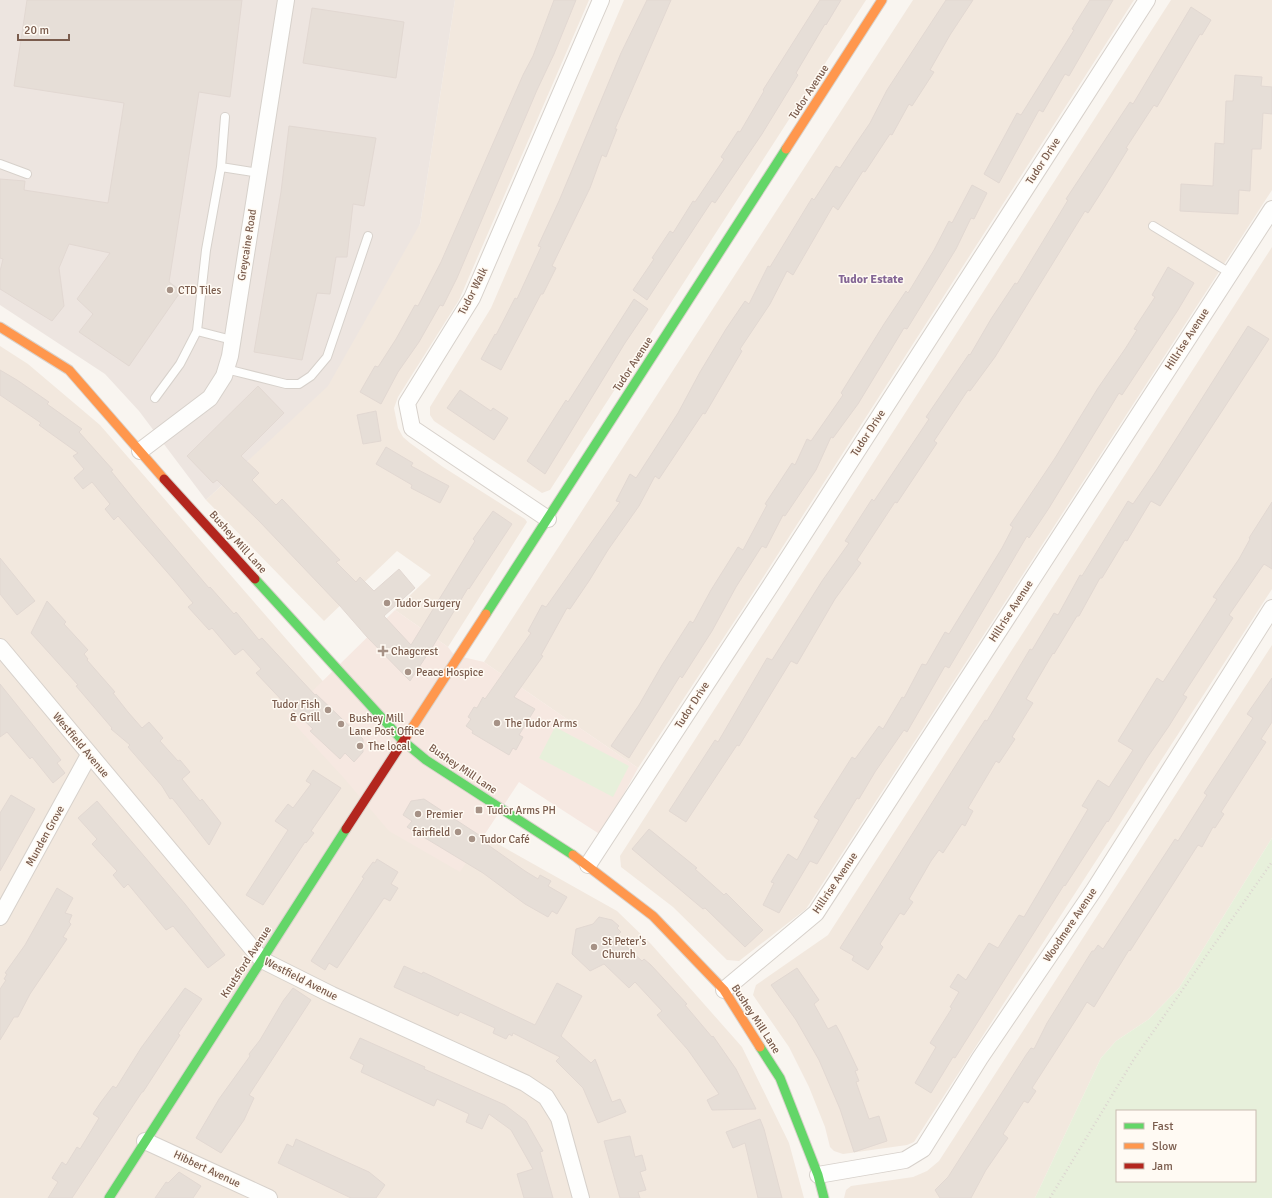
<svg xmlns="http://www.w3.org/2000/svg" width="1272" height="1198" font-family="Signika,sans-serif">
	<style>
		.residential { fill: #f2e8de }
		.commercial { fill: #f6e8e1 }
		.industrial { fill: #ede5e0 }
		.green { fill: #e7f0db; fill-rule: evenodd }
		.building { fill: #e6ded7; stroke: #e2d8d2 }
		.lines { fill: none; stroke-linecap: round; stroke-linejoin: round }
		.lane-casing { stroke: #d7d1cb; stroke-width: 10 }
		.street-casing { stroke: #d7d1cb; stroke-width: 18 }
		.fast-casing { stroke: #d9d2cb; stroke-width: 11 }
		.slow-casing { stroke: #d9d2cb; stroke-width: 11 }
		.jam-casing { stroke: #d9d2cb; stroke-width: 11 }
		.path { stroke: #dcd5d0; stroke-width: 2.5; stroke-dasharray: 1 3; stroke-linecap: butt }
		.lane { stroke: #fefefd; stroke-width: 8 }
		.street { stroke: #fefefd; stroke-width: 16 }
		.fast { stroke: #63d668; stroke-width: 9 }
		.slow { stroke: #ff974d; stroke-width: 9 }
		.jam { stroke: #b3261e; stroke-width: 9 }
		.poi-dot { fill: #a69286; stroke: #fffaf3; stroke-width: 1.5 }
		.labels { text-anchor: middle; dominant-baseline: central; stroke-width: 3; stroke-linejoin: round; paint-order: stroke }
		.street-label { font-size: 11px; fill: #7a5c4d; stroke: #fffaf3 }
		.poi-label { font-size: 11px; fill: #7a5c4d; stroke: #fffaf3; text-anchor: start }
		.neighbourhood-label { font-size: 12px; font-weight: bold; fill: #846695; stroke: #fffaf3 }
	</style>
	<rect width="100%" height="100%" fill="#f9f5f0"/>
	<path class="residential" d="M455,0h134l-130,300 -61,97 -4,11 4,20 5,9 7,6 33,24 82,52 2,3 -79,125 -53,-37 36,-35 -34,-24 -73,70 -118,-121 41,-38 173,-238z
		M624,0h242l-316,490 -8,3 -108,-72 -4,-6v-8l61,-99z
		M913,0h221l-383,596 -113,172 -154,-106z
		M1171,0h101v190l-466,719 -67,52 -12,-1 -54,-53 -52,-40 -1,-11z
		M1272,247v342l-358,553 -7,3 -64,9 -9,-3 -4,-4 -5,-20 -16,-40 -20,-40 -36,-52 2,-7 1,-3 72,-50z
		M0,346l28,18 72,61 275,316 43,58 199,112 34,33 91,103 47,96 15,55h-804z
		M1272,645v193l-93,150 -30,31 -33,22 -15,17 -66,140h-191l2,-8 5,-4 62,-9 14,-6 12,-10z"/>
	<path class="commercial" d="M395,610l53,37 6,8 30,7 154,106 -37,67 -82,-53 -59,90 -71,-41 -46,-54 -56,-61z"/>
	<path class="industrial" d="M0,0h455l-35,224 -92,162 -122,114 -67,-89 -34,-37 -105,-69z"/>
	<path class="green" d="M555,727l74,39 -16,31 -74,-39z
		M1272,838v360h-237l66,-140 15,-17 33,-22 30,-31zM1117,1111h138v70h-138z"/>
	<path class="building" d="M27,0h215l-12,97 -31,-5 -30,190 12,9 -52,75 -50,-34 14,-18 -16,-15 33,-46 -41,-9 -10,24 5,38 -12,15 -52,-32v-18l3,-12 -3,-1v-79l25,2 -1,9 84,13 16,-100 -110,-17z
		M554,0h22l-22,54 -17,36 -80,188 -14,28 -3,-1 -21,37 -21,30 -17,32 -21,-12 15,-26 3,1 18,-28 19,-34 3,1 23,-44 82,-187 10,-19z
		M647,0h24l-56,129h2l-11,28 -4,-2 -12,33 -38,78 4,2 -13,26h-2l-40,76 -20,-11 14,-25 1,1 19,-37 2,1 24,-52 -3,-1 21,-45 62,-148z
		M820,0h21l-15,25 -1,-1 -29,49 2,2 -36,59 -47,69 -3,-2 -65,99 -14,-10 21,-31 -2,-1 18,-27 3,2 20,-32 2,1 29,-43 -3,-2 17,-26 2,1 24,-41 -1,-1z
		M946,0h27l-23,35 -20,35 4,2 -22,34 -3,-2 -17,31 -2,-1 -25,38 -2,-1 -25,39 -5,-4 -40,69 -6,-4 -17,33 -30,45 2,2 -37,63 -2,-1 -44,66 -4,-3 -16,30 -31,44 -19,31 -19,28 -3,-1 -26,47 2,1 -29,41 21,12 -16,26 4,2 -7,13 -3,-2 -4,7 -37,-22 1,-2 -7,-5 5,-7 -3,-2 6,-10 3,1 6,-11 2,2 46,-66 -3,-2 14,-26 4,2 74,-105 -4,-1 14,-27 6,4 42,-65 22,-41 26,-43 19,-28 4,3 19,-38 2,1 42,-69 2,2 22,-34 4,2 15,-23 15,-22 17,-33z
		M1090,0h23l-44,76 -4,-2 -22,38 -4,-2 -40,73 -15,-9 33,-61 4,2 53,-85 -2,-1z
		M1191,7l20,13 -9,15 -2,-1 -43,73 -3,-2 -28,43 2,1 -24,39 -16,25 -3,-2 -90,146 -25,34 -2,-1 -34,51 3,2 -40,60 -2,-1 -38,58 4,3 -26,36 -38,65 -6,-3 -52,85 -2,-1 -51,77 -17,-11 46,-71 3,2 49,-84 5,2 50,-79 27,-38 -4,-2 27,-42 2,2 55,-82 -3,-2 43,-63 1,1 21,-36 24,-36 2,1 51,-84 -2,-1 64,-97 3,2z
		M312,8l92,14 -8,56 -93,-15z
		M1235,75l27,2 -1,9 11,1v27l-9,-1 -2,36h-9l-2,42 -11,-1 -1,24 -58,-3 1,-27 32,2 2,-43 9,1 2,-43h7z
		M289,126l87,12 -12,68 -11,-2 -6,53h-11l-6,37 -13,-1 -15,67 -48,-8 27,-160z
		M972,185l15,8 -13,26 -3,-1 -15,31 -49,80 -3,-1 -46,76 -25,34 -2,-1 -15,33 -31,46 -2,-1 -17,33 -4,-2 -26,41 -24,44 -30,47 -2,-2 -51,82 -18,-12 28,-41 23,-40 28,-44 3,2 18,-33 27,-43 5,3 24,-45 -2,-1 27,-41 3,2 12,-26 4,2 32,-46 -2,-2 43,-69 22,-33 2,2 26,-43 15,-29 3,2z
		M1168,267l26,16 -16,27 -56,85 -3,-2 -70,115 -20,30 -2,-2 -78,132 -4,-2 -38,66 -3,-2 -29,42 -16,27 -2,-1 -40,66 -7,-3 -31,52 -16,-8 11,-22 -3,-1 17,-28 9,6 22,-40 -5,-3 38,-60 3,2 24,-33 4,3 19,-32 2,1 18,-34 4,1 19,-33 4,2 53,-86 11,-21 -3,-2 45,-67 43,-70 27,-39 12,-19 -3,-1 21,-32 -3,-2z
		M634,299l14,10 -23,34 -80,131 -18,-13 39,-61 2,2z
		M1248,326l21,13 -109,167 -9,-5 -24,40 -2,-1 -23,38h-2l-21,38h-2l-23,38 -1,-1 -27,46 7,4 -21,34 3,2 -16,24 -3,-2 -28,47 5,3 -8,15 -3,-2 -19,29 -4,-3 -8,11 -22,38 4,3 -9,13 -4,-2 -20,31 3,3 -15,23 -16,-10 2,-4 -14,-8 128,-202 17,-26 2,1 43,-72 2,1 22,-37 4,2 22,-40 2,1 46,-75 5,3 24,-35z
		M0,370l17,10 32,22 -2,2 35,25 -3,3 34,38 -2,1 25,31 73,86 1,-1 24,27 2,-2 23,28 3,-2 53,57 1,-1 47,45v13l-9,10 -9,-9 -5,6 -30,-28 3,-2 -22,-21 -1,1 -34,-36 5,-4 -18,-20 -8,6 -23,-27 -3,2 -21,-23 5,-4 -19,-23 -56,-64 -4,4 -9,-11 5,-5 -18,-22 -9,7 -9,-11 10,-9 -11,-13 5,-3 -39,-28 2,-2 -41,-28z
		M258,386l26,27 -43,43 18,17 -7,7 24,25 6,-6 58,61 -4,2 20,20 4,-5 14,14 25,-22 16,19 -31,28 27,29 64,-104 -2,-2 20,-28 19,13 -43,65 -1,-1 -35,58 -23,35 -43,-44 -27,-31 -80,-84 -43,-42 -4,3 -26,-27z
		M460,390l31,21 2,-3 15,10 -14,22 -47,-32z
		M376,411l5,30 -18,3 -6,-29z
		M386,447l27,16 -2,3 38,20 -9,17 -29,-15 1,-3 -36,-21z
		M1272,502v67l-8,-5 -35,51 4,3 -50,77 4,2 -18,29 -22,32 -39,64 -1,-1 -42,65 -1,-1 -109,173 -2,-1 -22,36 -16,-10 21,-36 -6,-4 22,-35 -2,-1 9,-15 -9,-5 8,-13 8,6 23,-37 9,5 21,-33 5,2 64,-108 -6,-3 16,-26 11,7 24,-37 -15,-9 39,-63 6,4 54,-83 -4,-2 26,-38 11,-20 -1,-1z
		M0,558l35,43 -18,14 -17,-21z
		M47,601l19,21 -2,2 24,26 -4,4 4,5 -1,1 28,32 -2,1 15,19 14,16 7,-6 14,16 -3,3 18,20 2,-1 10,12 -8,7 18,22 2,-2 19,24 -12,22 -32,-41 -5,-6 -2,1 -8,-13 -34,-39 2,-2 -19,-16 1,-1 -36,-42 2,-1 -47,-52z
		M1272,678v44l-11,17 5,3 -45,70 3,2 -9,14 -2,-1 -11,20 -4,-2 -68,106 -1,-1 -35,57 -7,-5 -8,13 -47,73 4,3 -8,12 -4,-2 -21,33 5,4 -22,32 -15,28h-31l-5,-8 13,-13 78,-122 5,-7 3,1 13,-26 45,-72h2l4,-6 5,4 72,-110 3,2 29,-46 -3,-2 49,-75 -6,-4z
		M0,684l61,76 -4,3 8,10 -12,10 -21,-26 -2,2 -23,-27 -7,5z
		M313,770l28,18 -30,43 3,2 -8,10 -1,-1 -42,63 -17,-10 42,-65 -13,-9 13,-17 5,4 18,-24 -5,-3z
		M11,795l24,14 -35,62v-58z
		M424,799l58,38 -1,3 44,31 13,8 2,-4 11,6 -3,5 19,11 -10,17 -5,-3 -4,6 -23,-13 -42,-31 -76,-46 5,-6 -9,-6 8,-14z
		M97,801l88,103 40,51 -17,13 -35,-42 -7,4 -38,-46 -4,4 -11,-13 4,-4 -25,-27 5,-5 -19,-21z
		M649,829l48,39 -2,1 29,26 2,-2 37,37 -18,17 -40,-39 -2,1 -71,-60z
		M377,859l21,13 -7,12 7,4 -8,13 -6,-3 -47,70 -8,-5 -4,7 -14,-9 53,-83 -2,-1 11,-15 2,1z
		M57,888l16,10 -8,15 7,2 -3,7 2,2 -8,13 4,2 -37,55 -12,23h-4l-14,23v-51l6,-9 -2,-1 3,-5 -2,-1 20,-28z
		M599,917l13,3 7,6 -2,2 4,4 -5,5 26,24 2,-2 7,6 36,39 -2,1 27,32 1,-1 23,33 20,40 -44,1 -5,-10 12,-6 -31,-44 -31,-35 5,-4 -27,-29 -6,6 -25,-24 -14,7 -18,-17 4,-25 17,-5z
		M404,966l18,8 1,-2 112,53 22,-42 25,13 -21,40 30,27 4,-4 17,43 8,-3 6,13 -28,11 -15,-35 -27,-27 4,-4 -47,-24 -1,3 -3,-2 -3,5 -13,-6 2,-5 -35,-16 -2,4 -64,-29z
		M797,968l22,32 -5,4 14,25 8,-4 5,9 17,36 -3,1 4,10 -3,1 13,37 10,-3 8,25 -33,11 -14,-43 -21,-49 -23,-40 -25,-35z
		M185,988l17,11 -24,35 2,1 -37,57h-1l-70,106h-24l10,-16 -6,-4 10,-16 4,3 11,-18 3,2 19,-31 -6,-4 8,-12 12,-16 3,2 25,-40z
		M293,988l18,12 -62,95 5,3 -10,22 -23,33 -25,-15 23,-39 31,-43 -1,-2 11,-14 23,-39z
		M360,1038l65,29 -1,2 81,36 21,16 17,30 -3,1 13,46h-29l-7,-24 16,-5 -22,-39 -22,-16 -7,15 -16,-7 3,-8 -32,-15 -3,7 -73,-34 3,-7 -14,-7z
		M760,1119l4,10 18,69h-24l-13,-55 -12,5 -7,-16z
		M630,1136l5,21 7,-2 4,15 -6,2 6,18 -8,2 2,6h-20l-16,-57z
		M296,1139l73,33 16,13 -9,13h-25l-73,-35 9,-19 6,3z
		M179,1172l22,14 -8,12h-38l11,-16 2,1z"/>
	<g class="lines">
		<g class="lane-casing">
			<path id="lane" d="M0,164l27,10
				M221,167l38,6
				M1153,226l77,47
				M197,331l35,9
				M226,369l60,15h13l12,-8 16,-19 41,-121
				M155,398l25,-34 17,-33 9,-81 15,-83 4,-50"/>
		</g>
		<g class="street-casing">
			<path id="street" d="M140,451l70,-53 14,-22 6,-20 56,-356
				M548,519l-136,-91 -5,-25 65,-105 129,-298
				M0,647l262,313 70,35 193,88 21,14 13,21 22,80
				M588,865l183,-280 376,-585
				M0,917l89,-162
				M724,990l92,-77 456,-704
				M145,1141l124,57
				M818,1175l87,-15 18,-11 57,-91 114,-168 178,-282"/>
		</g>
		<g class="fast-casing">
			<path id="fast" d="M255,579l148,162 23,19 147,95
				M486,614l300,-465
				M760,1047l20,31 38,97 6,23
				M109,1198l237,-369"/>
		</g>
		<g class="slow-casing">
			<path id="slow" d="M786,149l96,-149
				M0,327l69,43 95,109
				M406,737l80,-123
				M573,855l80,61 71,74 36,57"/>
		</g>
		<g class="jam-casing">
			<path id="jam" d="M164,479l91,100
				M346,829l60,-92"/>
		</g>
		<path class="path" d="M1050,1198l84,-139 138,-197"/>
		<use href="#lane" class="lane"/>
		<use href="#street" class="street"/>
		<use href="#fast" class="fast"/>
		<use href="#slow" class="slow"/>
		<use href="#jam" class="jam"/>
	</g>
	<g class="poi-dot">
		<circle cx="170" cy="290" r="4"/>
		<circle cx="387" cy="603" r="4"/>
		<path d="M381 645h4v4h4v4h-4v4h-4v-4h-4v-4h4z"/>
		<circle cx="408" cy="672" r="4"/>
		<circle cx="328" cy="710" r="4"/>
		<circle cx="497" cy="723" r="4"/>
		<circle cx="341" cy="724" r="4"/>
		<circle cx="360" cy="746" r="4"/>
		<rect x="475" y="806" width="8" height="8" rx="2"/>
		<circle cx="418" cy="814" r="4"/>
		<circle cx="458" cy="832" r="4"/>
		<circle cx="472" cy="839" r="4"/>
		<circle cx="594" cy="947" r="4"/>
	</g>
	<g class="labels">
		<g class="street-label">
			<text transform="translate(809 92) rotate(-57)">Tudor Avenue</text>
			<text transform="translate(1043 161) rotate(-57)">Tudor Drive</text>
			<text transform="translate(247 245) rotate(-81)">Greycaine Road</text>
			<text transform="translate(473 291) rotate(-63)">Tudor Walk</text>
			<text transform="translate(1187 339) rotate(-57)">Hillrise Avenue</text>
			<text transform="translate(633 364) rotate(-57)">Tudor Avenue</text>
			<text transform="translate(868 433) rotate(-57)">Tudor Drive</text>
			<text transform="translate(238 542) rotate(48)">Bushey Mill Lane</text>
			<text transform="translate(1011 611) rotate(-57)">Hillrise Avenue</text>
			<text transform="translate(692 705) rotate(-57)">Tudor Drive</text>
			<text transform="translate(81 745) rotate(50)">Westfield Avenue</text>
			<text transform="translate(463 769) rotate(34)">Bushey Mill Lane</text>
			<text transform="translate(45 836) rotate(-61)">Munden Grove</text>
			<text transform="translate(835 883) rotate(-56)">Hillrise Avenue</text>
			<text transform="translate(1070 925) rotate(-56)">Woodmere Avenue</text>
			<text transform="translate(246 962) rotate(-57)">Knutsford Avenue</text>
			<text transform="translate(301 979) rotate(27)">Westfield Avenue</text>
			<text transform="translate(756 1019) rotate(57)">Bushey Mill Lane</text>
			<text transform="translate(207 1169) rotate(25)">Hibbert Avenue</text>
		</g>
		<g class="poi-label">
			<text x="178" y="290">CTD Tiles</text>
			<text x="395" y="603">Tudor Surgery</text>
			<text x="391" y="651">Chagcrest</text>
			<text x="416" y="672">Peace Hospice</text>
			<text x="320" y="704" text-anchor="end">Tudor Fish<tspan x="320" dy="13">&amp; Grill</tspan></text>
			<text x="349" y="718">Bushey Mill<tspan x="349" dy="13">Lane Post Office</tspan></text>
			<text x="505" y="723">The Tudor Arms</text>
			<text x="368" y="746">The local</text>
			<text x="487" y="810">Tudor Arms PH</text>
			<text x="426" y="814">Premier</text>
			<text x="450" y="832" text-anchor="end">fairfield</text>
			<text x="480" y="839">Tudor Café</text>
			<text x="602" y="941">St Peter's<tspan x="602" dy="13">Church</tspan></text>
		</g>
		<g class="neighbourhood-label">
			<text x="871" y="279">Tudor Estate</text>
		</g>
	</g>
	<rect x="1116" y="1110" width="140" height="72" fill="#fffaf3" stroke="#cabbb1"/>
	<rect x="1124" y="1123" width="20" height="6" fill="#63d668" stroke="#cabbb1"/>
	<text x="1152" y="1130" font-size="12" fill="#7a5c4d">Fast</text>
	<rect x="1124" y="1143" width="20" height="6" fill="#ff974d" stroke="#cabbb1"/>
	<text x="1152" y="1150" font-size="12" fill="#7a5c4d">Slow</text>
	<rect x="1124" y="1163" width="20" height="6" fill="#b3261e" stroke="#cabbb1"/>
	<text x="1152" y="1170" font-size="12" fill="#7a5c4d">Jam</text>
	<path d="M18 34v6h51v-6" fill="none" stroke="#7a5c4d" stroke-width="2"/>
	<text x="24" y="34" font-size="12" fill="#7a5c4d" stroke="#fffaf3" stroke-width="3" paint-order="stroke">20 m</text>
</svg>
